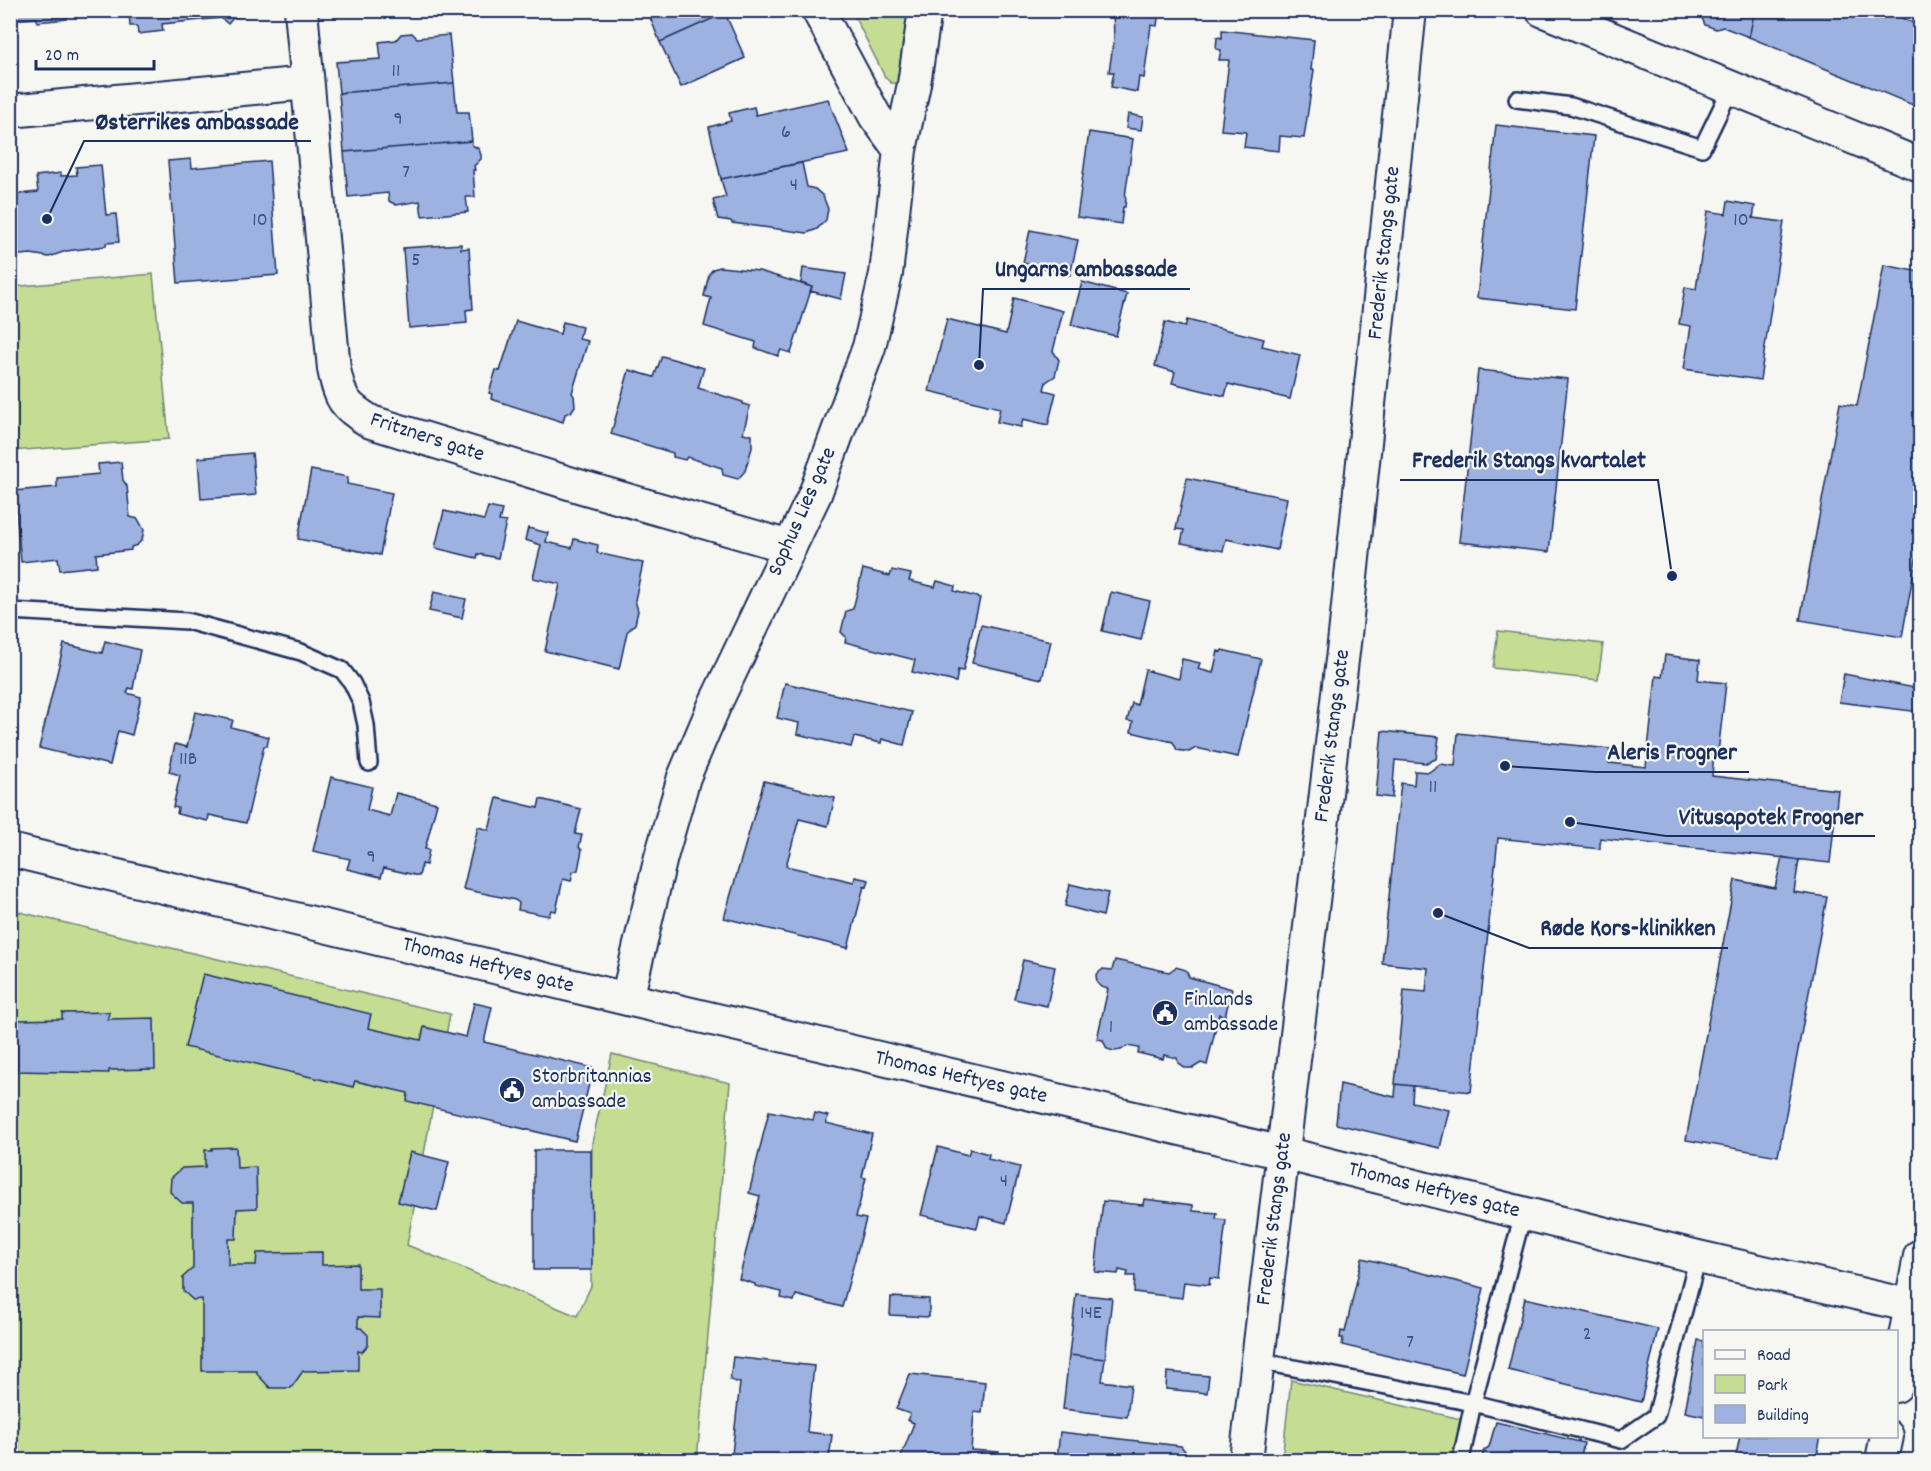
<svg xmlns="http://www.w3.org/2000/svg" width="1931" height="1471" font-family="Dekko,sans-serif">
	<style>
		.green { fill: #c4dd93; stroke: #708678; stroke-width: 1.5 }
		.building { fill: #9db2e0; stroke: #1b2f5e; stroke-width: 1.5 }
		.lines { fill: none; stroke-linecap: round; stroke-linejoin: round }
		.lane-casing { stroke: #1b2f5e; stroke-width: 20 }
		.street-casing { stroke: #1b2f5e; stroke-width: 36 }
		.lane { stroke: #f6f6f2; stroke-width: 15 }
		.street { stroke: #f6f6f2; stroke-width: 32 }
		.labels { text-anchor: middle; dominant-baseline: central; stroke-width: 4.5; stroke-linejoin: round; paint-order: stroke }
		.number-label { font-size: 20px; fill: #3c507e }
		.street-label { font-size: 22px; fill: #1b2f5e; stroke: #f6f6f2 }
		.poi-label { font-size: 22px; fill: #1b2f5e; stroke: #f6f6f2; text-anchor: start }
		.leader { fill: none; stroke: #1b2f5e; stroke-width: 2 }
		.callout-dot { fill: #1b2f5e; stroke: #f6f6f2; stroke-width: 2 }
		.callout-label { font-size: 24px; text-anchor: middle; font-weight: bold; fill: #1b2f5e; stroke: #f6f6f2; stroke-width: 4.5; stroke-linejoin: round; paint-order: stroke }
	</style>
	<rect width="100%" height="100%" fill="#f6f6f2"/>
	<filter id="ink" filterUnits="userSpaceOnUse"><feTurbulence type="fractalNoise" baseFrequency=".0167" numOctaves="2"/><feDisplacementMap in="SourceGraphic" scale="12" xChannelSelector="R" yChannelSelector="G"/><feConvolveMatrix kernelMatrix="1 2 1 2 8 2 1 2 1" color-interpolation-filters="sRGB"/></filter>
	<g filter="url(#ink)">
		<path class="green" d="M852,11h60l-13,70 -2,2h-6l-6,-6z
			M153,274l16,165 -158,12v-164z
			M1498,631l105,13 -5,36 -105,-12z
			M11,910l439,104 -43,231 170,71 14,-30 1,-143 20,-89 118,29 -33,377h-686z
			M1291,1380l170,39 -9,41h-170z"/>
		<path class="building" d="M10,10h57v9l-30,3v-4l-27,2z
			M125,10h116l-3,7h-4l-6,7 -7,-6 -59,6 1,7 -25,3 -1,-8h-7l-1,-15z
			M647,10h77l1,3 -65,29z
			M1113,10h46l-2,16 -6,-1 -7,53 -5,-1 -2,15 -26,-5 3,-15h-5l5,-34z
			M1683,10h72l-6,27 -26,-10 -7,2 -11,-4 -3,-7z
			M1755,10h129l36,16v82l-171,-71z
			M725,13l20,45 -64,29 -21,-45z
			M1222,30l92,10 -3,30h3l-10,68 -24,-2 -1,15 -35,-4 2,-15 -25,-2 8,-70h-10l2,-10 -5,-1 1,-12 5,1z
			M412,33l5,5 32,-3 5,48 -115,10 -3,-31 45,-3 -2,-17 17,-2 5,-6z
			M454,83l3,29h12l3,29 -128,11 -5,-59z
			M828,99l21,54 -128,26 -12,-52 22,-6 -2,-8 25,-6 2,8z
			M1128,114l15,3 -2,13 -15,-2z
			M1496,125l98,11 -19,173 -98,-11z
			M1089,132l44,7 -8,58 1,1 -1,9h-2l-2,17 -44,-7z
			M472,141v4l7,4 2,6v4l-7,7 1,4h-2l2,27h-9l2,15 -46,4 -2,-15 -24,4 -7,-4 -1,-8 -40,4 -4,-45z
			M191,159l1,9 77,-7 9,114 -100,8 -10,-122z
			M802,163l5,24 8,2 8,7 5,13 -2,11 -9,9 -10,4 -75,-10 -1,-2 -13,-2 -5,-19 13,-3 -5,-18z
			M101,165l5,50 10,-1 3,28 -13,1v3l-40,5 -17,6 -18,-3 -21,2v-61l28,-3 -2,-16 25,-3v3l16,-1 -1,-8z
			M1728,201l27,5 -2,12 31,4 -24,158 -76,-11 7,-43 -12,-2 6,-37 11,2 12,-78 18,3z
			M1030,230l48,10 -8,35 -47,-12z
			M461,244v5l8,-1 4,61 -7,1 1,13 -58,5 -6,-80z
			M1884,265l36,7v265l-18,100 -102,-17 40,-217 17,3z
			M720,267l39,4 53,16 -21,66 -10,-3 -3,6 -23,-8 1,-6 -52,-16 7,-28 -7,-2 5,-22 4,-5z
			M803,268l43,6 -5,25 -31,-8 2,-4 -11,-4z
			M1082,282l45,12 -11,42 -45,-11z
			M1014,298l49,13 -10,40 6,9 -4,16 -9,6 -2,8 12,3 -8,32 -25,-6 -2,8 -24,-5 3,-14 -71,-17 18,-72 59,15z
			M1187,320l77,19 -2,7 38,9 -10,44 -62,-15 -3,12 -53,-13 3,-11 -20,-6 10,-44 20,5z
			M516,321l44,13 3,-12 19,5 -3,12 9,2 -16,52 2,3 1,10 -4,6 -6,2 -2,8 -72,-23 1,-5 -3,-1 7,-23 4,1z
			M662,356l42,12 -6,20 45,14v2l7,2 -7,27 9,2v13l-7,23 -7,8 -15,-4 -1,-7 -35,-11 -2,3 -12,-3v-4l-62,-19 18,-64 25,7z
			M1478,370l90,9 -19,173 -90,-10z
			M252,453l4,42 -55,4 -3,-41z
			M121,462l2,18 4,6 3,31 8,2 6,11 -2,10 -5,5 -6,2v3l-35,4 1,12 -37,4 -2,-12 -37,4 -7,-71 43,-4v-9l42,-4 -1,-10z
			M311,470l37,7 -1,7 45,9 -12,62 -82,-16z
			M1187,478l100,20 -10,52 -51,-11 -3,12 -42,-8 3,-13 -8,-1z
			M488,507l14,3 -3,11 7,1 -8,36 -20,-4 -1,4 -42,-10 9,-37 40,9z
			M528,528l20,5 -2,9 26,6 2,-9 24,6 -1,8 46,10 -8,37 3,11 -3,13 -8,8 -8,37 -74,-18 15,-67 -27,-6 8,-33 -16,-5z
			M863,569l27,7 2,-6 19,4 -2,7 26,6 2,-6 18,5 -1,5 26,7 -17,73 -5,-1 -2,12 -44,-10 3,-12 -70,-18 1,-5 -5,-5 5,-21 7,-2z
			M434,592l32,7 -4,19 -33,-7z
			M1111,592l39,9 -9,39 -39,-9z
			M981,625l70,16 -9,38 -70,-16z
			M105,641l35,9 -7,39 -4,-1 -2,5 14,4 -9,38 -14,-4 -8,34 -71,-17 25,-104 38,9z
			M1222,650l39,9 -23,98 -42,-9 -7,4 -12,-2 -4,-8 -42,-10 2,-10 -6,-1 5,-18 5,2 8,-35 34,9 3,-20 18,4 -2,6 15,4 5,-22 3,1z
			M1665,655l35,5 -2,20 28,3 -8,70h-4l-2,23 126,14 -8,73 -230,-25v11l-102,-11 -27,254 -76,-8 9,-94 22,2 2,-24 -46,-5 19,-180 13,2 1,-14 14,1 11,-8 15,2 3,-33 152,16 -1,14 37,4 10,-91 6,1z
			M1844,674l76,15v23l-81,-10z
			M785,683l127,29 -8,33 -22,-6 -1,4 -27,-6 -3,10 -54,-13 2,-11 -22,-5z
			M195,712l38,8 -2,7 38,10 -2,9h-3l-18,77 -37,-8 -1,6 -31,-7 1,-6 -5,-1 7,-32 -11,-3 6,-28 12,3z
			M1382,731l57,6 -3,22 -10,4 -31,-3 -3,38 -16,-2z
			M331,777l41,10 -5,23 23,6 6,-23 41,10 -12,46 4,1 -3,15 -4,-1 -3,12 -35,-8 -3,9 -34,-8 3,-10 -37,-8z
			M764,781l71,17 -7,28 -29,-7 -13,47 68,16 1,-5 14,3 -2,7 -3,-1 -16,62 -124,-30z
			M497,798l41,10 2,-9 41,10 -6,25 7,1 -3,12 3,3 -4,20 -5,2 -2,9 -8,-2 -7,32 -5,-1 -2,6 -31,-6 1,-7 -4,-3 -52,-11 15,-62 11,3z
			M1782,857l17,3 -5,32 33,5 -49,259 -92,-16 49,-260 40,8z
			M1070,884l38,9 -5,23 -38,-10z
			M1023,960l32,7 -8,39 -33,-7z
			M1115,960l54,12 7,-5 10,3 3,7 43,12 -7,27 -6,-2 -12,51 -6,-2 -8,5h-8l-7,-5 -1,-5 -13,-3 -1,4 -25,-6 1,-5 -12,-2 -6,4 -7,1 -7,-2 -4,-9 -6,-1 11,-50 -7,-2 -4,-4 -1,-8 7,-6 9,1z
			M203,974l168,40 -3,14 53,12 3,-13 42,10 8,-34 18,4 -8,35 109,26 -18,73 -168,-40 1,-8 -53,-12 -2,6 -168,-40z
			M109,1012l-1,7 46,-1 1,51 -46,1v3l-92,-2 -1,-51 46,-1v-6z
			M1340,1084l55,13 1,-13 17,2 -1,16 37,8 -9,38 -104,-24z
			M769,1111l44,9 2,-7 13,3 -2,7 46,11 -10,43 4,1 -10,39 10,2 -24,88 -46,-12 -2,6 -13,-3 1,-6 -27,-6v-2l-16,-5 21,-83 -11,-3z
			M236,1147l1,21 19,-1 1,41 -20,1 -1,30h-8v26h28l1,-12 65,-1v13l36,-1v25h22v29l-22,-1v11h3l7,7v10l-6,7 -4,-1v19l-55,1 -12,17h-21l-13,-14v-3h-55v-72l-9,1 -10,-9v-14l10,-9v-65h-11l-12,-11 1,-14 11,-10 23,-1v-17h7v-2z
			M938,1147l30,8 2,-6 19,5 -1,5 32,8 -14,56 -26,-7 -3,12 -56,-13z
			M534,1150h57l1,120h-58z
			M410,1152l39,10 -12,49 -39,-9z
			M1144,1199l49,6v6l24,2 -1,6 10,1 -7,59 -9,-1 -1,7 -25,-3 -2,16 -48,-6 1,-16h-8l1,-4 -9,-2 -1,4 -23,-2 8,-71 40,4z
			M1362,1258l122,30 -21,86 -121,-29 1,-7h-3l1,-7 4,1z
			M1076,1294l36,4 -7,61 -36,-4z
			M891,1297l38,2v18l-39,-2z
			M1525,1298l133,31 -17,73 -133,-32z
			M1698,1340l6,1v75l-19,-4z
			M1069,1355l36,4 -3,22 29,4 -4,32 -64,-8z
			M733,1357l81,9 -7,66 25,3 -3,25h-107l1,-8 9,2 8,-71 -10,-3z
			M1167,1372l42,4 -2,17 -41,-4z
			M910,1374l75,8 -3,31 -8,-1 -3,38 28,2 -1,8h-88l-9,-3 13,-34 -7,-3 3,-6 -14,-5z
			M1496,1422l88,21 -4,17h-99l3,-10 5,-3z
			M1060,1432l121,14 11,14h-135z
			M1740,1436h81l-5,24h-81z"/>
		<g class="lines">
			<g class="lane-casing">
				<path id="lane" d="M1517,99l54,7 131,42 29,-60
					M10,611l177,10 114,31 41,18 10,13 9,19 5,23 3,38
					M1258,1361l215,42 148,37 35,-24 42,-159
					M1461,1460l12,-57 50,-189"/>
			</g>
			<g class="street-casing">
				<path id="street" d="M301,10l33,359c6,30 10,37 37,53l211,65 208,60
					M818,10l57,106 25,34
					M1542,10l378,155
					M10,111l297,-28
					M10,850l617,149 656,154 415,104 214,49
					M627,999l34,-142 23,-80 31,-73 100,-210 54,-147 17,-73 14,-124 14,-66 11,-74
					M1896,1386l24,-130
					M1246,1460l99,-825 65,-625
					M1882,1460l5,-24"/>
			</g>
			<use href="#lane" class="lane"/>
			<use href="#street" class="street"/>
		</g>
	</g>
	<defs>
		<g id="civic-disc" transform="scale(1.35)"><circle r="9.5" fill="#1b2f5e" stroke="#f6f6f2"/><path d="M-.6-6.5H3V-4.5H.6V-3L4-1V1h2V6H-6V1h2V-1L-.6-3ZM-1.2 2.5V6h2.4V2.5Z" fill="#fff"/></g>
	</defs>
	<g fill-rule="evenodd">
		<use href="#civic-disc" x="1165" y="1013"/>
		<use href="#civic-disc" x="512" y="1090"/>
	</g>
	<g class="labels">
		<g class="number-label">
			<text x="396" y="72">11</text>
			<text x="398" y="120">9</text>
			<text x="786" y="133">6</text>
			<text x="406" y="173">7</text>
			<text x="794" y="186">4</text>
			<text x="260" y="221">10</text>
			<text x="1741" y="221">10</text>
			<text x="416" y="261">5</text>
			<text x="188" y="760">11B</text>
			<text x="1433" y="788">11</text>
			<text x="371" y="858">9</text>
			<text x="1111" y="1028">1</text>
			<text x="1004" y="1182">4</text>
			<text x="1091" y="1314">14E</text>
			<text x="1587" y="1335">2</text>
			<text x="1410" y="1343">7</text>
		</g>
		<g class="street-label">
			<text transform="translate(1385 253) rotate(-84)">Frederik Stangs gate</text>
			<text transform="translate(427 438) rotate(18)">Fritzners gate</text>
			<text transform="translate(803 512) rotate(-66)">Sophus Lies gate</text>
			<text transform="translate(1333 736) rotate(-83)">Frederik Stangs gate</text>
			<text transform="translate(488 966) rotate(14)">Thomas Heftyes gate</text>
			<text transform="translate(961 1078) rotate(13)">Thomas Heftyes gate</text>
			<text transform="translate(1434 1191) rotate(14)">Thomas Heftyes gate</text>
			<text transform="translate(1275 1219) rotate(-83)">Frederik Stangs gate</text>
		</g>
		<g class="poi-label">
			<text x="1184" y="1000">Finlands<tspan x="1184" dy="25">ambassade</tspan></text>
			<text x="532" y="1077">Storbritannias<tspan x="532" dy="25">ambassade</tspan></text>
		</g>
	</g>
	<path class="leader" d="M47 219L84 141H311M979 365L983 289H1190M1672 576L1658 480H1400M1505 766L1595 772H1749M1570 822L1666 836H1875M1438 913L1529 948H1728"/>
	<g class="callout-dot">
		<circle cx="47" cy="219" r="6"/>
		<circle cx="979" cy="365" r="6"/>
		<circle cx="1672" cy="576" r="6"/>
		<circle cx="1505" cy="766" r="6"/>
		<circle cx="1570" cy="822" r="6"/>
		<circle cx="1438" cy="913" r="6"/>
	</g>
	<g class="callout-label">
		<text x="197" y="129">Østerrikes ambassade</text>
		<text x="1086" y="276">Ungarns ambassade</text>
		<text x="1529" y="467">Frederik Stangs kvartalet</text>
		<text x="1672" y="759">Aleris Frogner</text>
		<text x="1771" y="824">Vitusapotek Frogner</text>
		<text x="1628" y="935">Røde Kors-klinikken</text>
	</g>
	<rect width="1931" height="1471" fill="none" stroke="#f6f6f2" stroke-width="36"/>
	<rect x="18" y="18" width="1895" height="1435" fill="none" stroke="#1b2f5e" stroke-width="2" filter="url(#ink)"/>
	<rect x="1703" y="1330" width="195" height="108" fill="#f6f6f2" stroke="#9ea6b7" stroke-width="1.5"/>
	<rect x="1715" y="1350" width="30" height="9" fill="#f6f6f2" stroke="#9ea6b7" stroke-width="1.5"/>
	<text x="1757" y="1360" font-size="18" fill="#1b2f5e">Road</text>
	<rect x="1715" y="1375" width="30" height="18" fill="#c4dd93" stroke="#9ea6b7" stroke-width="1.5"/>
	<text x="1757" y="1390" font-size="18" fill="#1b2f5e">Park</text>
	<rect x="1715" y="1405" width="30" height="18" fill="#9db2e0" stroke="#9ea6b7" stroke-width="1.5"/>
	<text x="1757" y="1420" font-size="18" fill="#1b2f5e">Building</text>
	<path d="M36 60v9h118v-9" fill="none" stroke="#1b2f5e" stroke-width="3"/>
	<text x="45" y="60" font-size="18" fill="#1b2f5e" stroke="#f6f6f2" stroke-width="4.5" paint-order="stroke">20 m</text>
</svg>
